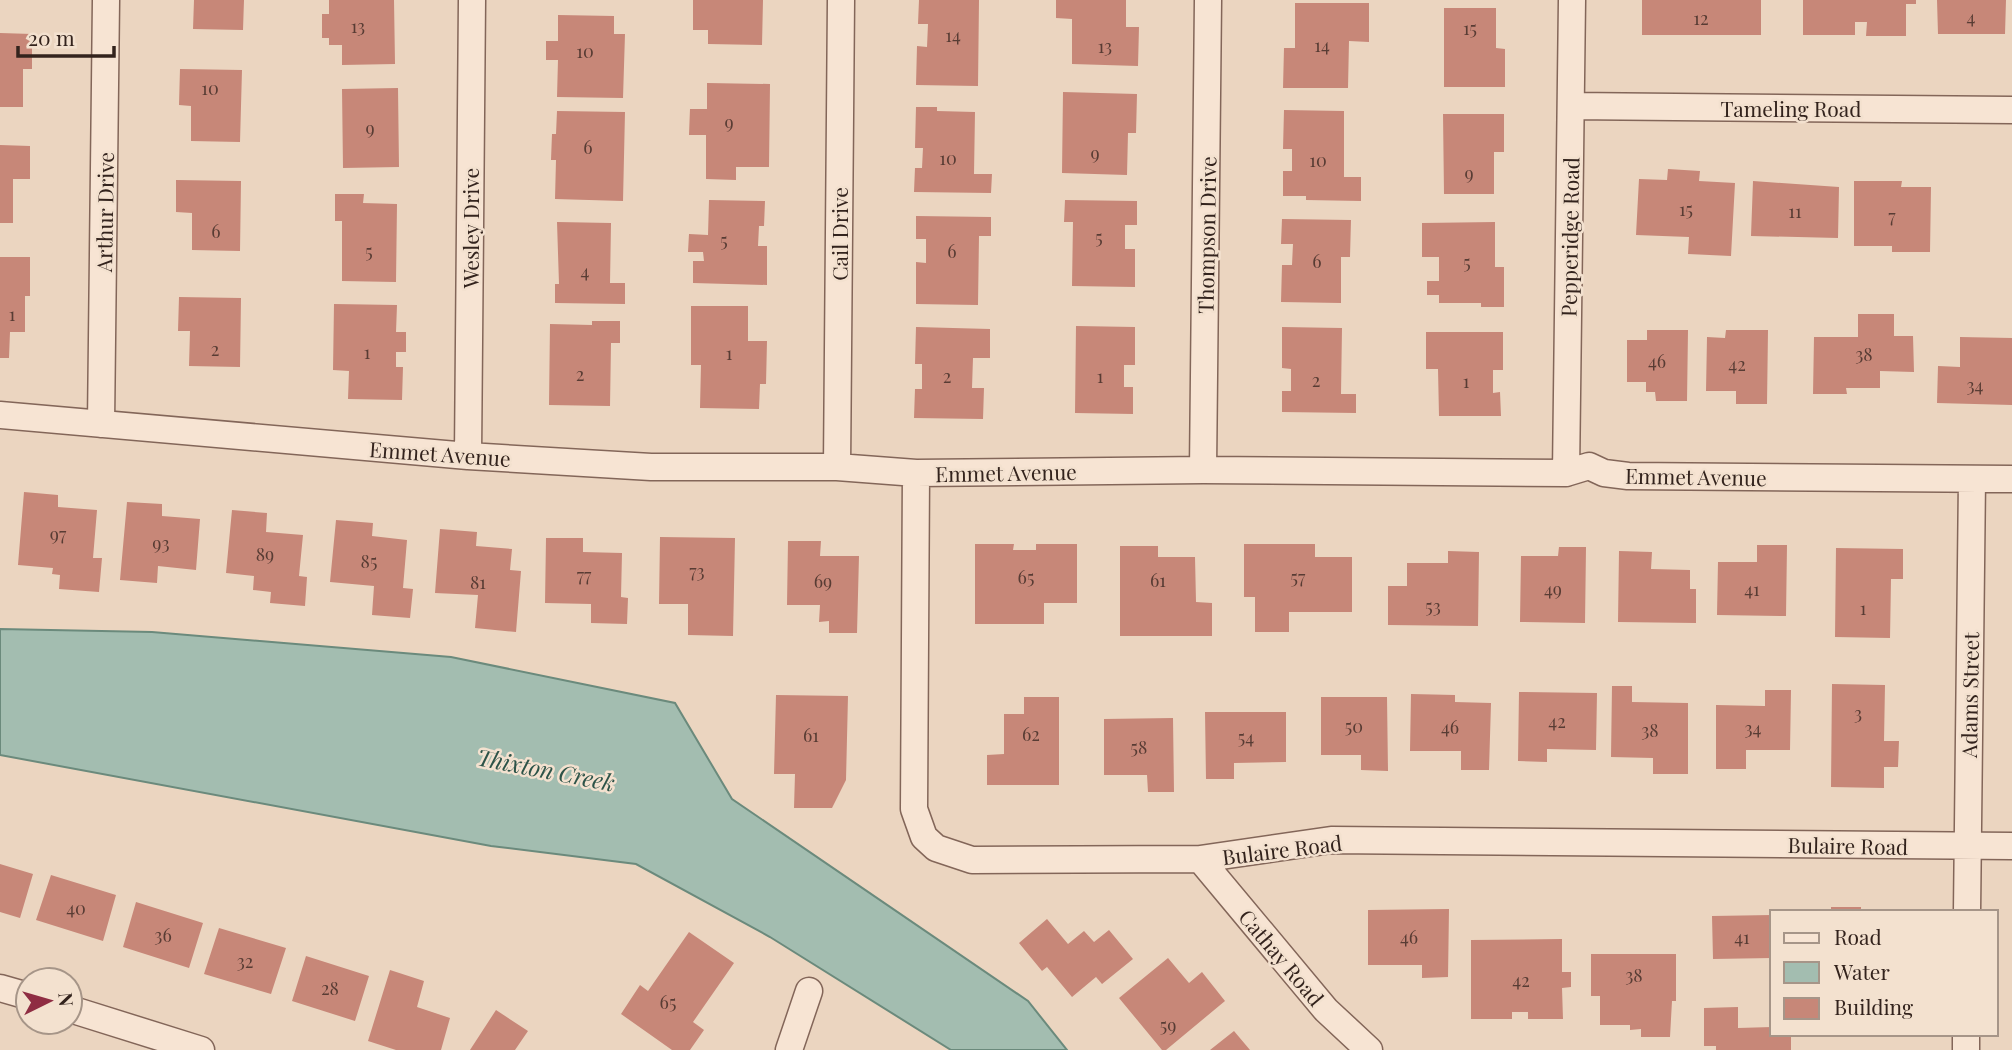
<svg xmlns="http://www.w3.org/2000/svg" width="2012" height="1050" font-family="'Playfair Display',serif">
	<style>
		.water { fill: #a3bdb0; stroke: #6b8a7c; stroke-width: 2 }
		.building { fill: #c78778 }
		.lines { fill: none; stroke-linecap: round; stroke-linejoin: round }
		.minor-casing { stroke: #836659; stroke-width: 29 }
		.minor { stroke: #f7e4d3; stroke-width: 26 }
		.labels { text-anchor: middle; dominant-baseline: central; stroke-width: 5; stroke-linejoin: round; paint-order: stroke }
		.number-label { font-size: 18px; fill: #583c34 }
		.street-label { font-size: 21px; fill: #33231d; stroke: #f3e1cf }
		.water-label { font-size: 23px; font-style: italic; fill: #2d5348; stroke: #f3e1cf }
	</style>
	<rect width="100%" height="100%" fill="#ebd5c0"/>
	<path class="water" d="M0,629l152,3 299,25 224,46 57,96 296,202 39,49h-116l-181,-113 -134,-73 -145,-18 -491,-91z"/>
	<path class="building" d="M194,0h50l-1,30 -50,-1z
		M329,0h65l1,64 -53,1v-20h-13v-7h-7v-24h7z
		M693,0h70l-1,45 -54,-1v-14h-15z
		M919,0h60l-1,86 -62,-1 1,-39 10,1 1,-23h-10z
		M1056,0h70v27h13l-1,39 -66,-2v-45l-16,-1z
		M1642,0h119v35h-119z
		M1803,0h113v4h-10v32h-40l1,-14h-12v13h-52z
		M1937,0h69l-1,34h-67z
		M1295,3h74v39l-20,-1 -1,47h-65l1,-40h11z
		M1444,8h52v40l9,1v38h-61z
		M558,15l56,1v18h11l-2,64 -66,-1 1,-37h-12v-19h12z
		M0,33l32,1v35h-9v38h-23z
		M180,69l62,1 -2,72 -49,-1v-35l-12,-1z
		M707,83l63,1 -1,83h-33v13l-30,-1v-44h-17l1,-26h17z
		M398,88l1,79 -56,1 -1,-79z
		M1063,92l74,2 -1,39h-8l-1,42 -65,-2z
		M916,107h21v4l38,1 -1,62h18l-1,19 -77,-1 1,-24h7l1,-20h-8z
		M1284,110l60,1v66h17v24l-55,-1v-4h-23v-25h9v-22h-9z
		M557,111l68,1 -2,89 -68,-2 1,-39h-5l1,-26h4z
		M1443,114h61v38h-10v42h-50z
		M0,145l30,1v33h-17v44h-13z
		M1668,169l32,2 -1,10 36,2 -4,73 -43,-2 1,-17 -53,-2 3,-56 28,1z
		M176,180l65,1 -1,70 -48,-1v-37l-16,-1z
		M1753,181l86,6 -1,51 -87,-2z
		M1854,181h48l-1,6h30l-1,65h-38v-6h-38z
		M335,194h29l-1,9 34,1 -1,78 -54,-1v-60h-7z
		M709,200l56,1 -1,25h-5l-1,20h9v39l-74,-2v-22h11l-1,-9h-15l1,-18 19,1z
		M1065,200l72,1v24h-12v24h10v38l-63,-1 1,-64h-9z
		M916,216l75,1v19h-12l-1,69 -62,-1v-42l10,1v-24h-10z
		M1282,219l69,1 -1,37h-9v46l-60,-1 1,-37h10l1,-21h-12z
		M557,222l54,1 -1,60h15v21l-70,-1v-19h4z
		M1495,222v45h9v40h-23v-4h-42v-8h-12v-14h12v-24h-17v-34z
		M0,257h30v39h-5v36h-15l-1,26h-9z
		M179,297l62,1 -1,69 -51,-1 1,-35h-12z
		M334,304l63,1 -1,27h10v20h-10v15h7l-1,33 -54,-1 1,-28 -16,-1z
		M691,306h57v35h19l-1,43h-6l-1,25 -59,-1 1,-43h-10z
		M1858,314h36v22h19l1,36 -34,-1v17h-34l1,6h-34l1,-57h44z
		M592,321h28v22h-9l-1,63 -61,-1 1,-81 42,1z
		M1076,326l59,1v38h-11v22h9v27l-58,-1z
		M916,327l74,2v29h-17l-1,30h12l-1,31 -69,-1 1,-29h7v-25h-7z
		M1282,327l60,1 -1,66h15v19l-74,-1v-21h9v-22l-9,-1z
		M1647,330h41l-1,71h-31l-1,-9h-9v-10h-19v-42h20z
		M1726,330h42l-1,74h-31v-13h-30l1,-54 18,1z
		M1426,332h77v38h-10v23l7,-1 1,24h-62l-1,-47h-12z
		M1960,337l52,1v67l-75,-2 1,-37 22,1z
		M24,492l34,3v12l39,3 -4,48h9l-3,34 -40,-3 1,-14 -8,-1 1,-6 -35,-3z
		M127,502l35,2v12l38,3 -4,51 -38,-4 -1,17 -37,-3z
		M232,510l35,3 -1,19 37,3 -4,41 8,1 -2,29 -35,-3 1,-11 -18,-2 1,-14 -28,-3z
		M336,520l37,3 -1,13 35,4 -4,48 10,1 -3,29 -38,-3 2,-29 -44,-4z
		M440,529l37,3 -1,14 36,3 -2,21 11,1 -5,61 -41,-4 3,-33 -43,-2z
		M660,537l75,1 -2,98 -45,-1v-31h-29z
		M546,538h37v14l39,1 -1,44 7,1 -1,26 -36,-1v-19l-46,-1z
		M788,541h33l-1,15h39l-2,77h-28v-12l-10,1 1,-17h-33z
		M975,544h39l-1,6h23v-6h41v59h-33v21h-69z
		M1244,544h71v13h37v55h-63v20h-34v-35h-11z
		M1757,545h30l-1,71 -69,-1 1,-53h39z
		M1120,546h38v11h37l1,45 16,1v33h-92z
		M1559,547h27l-1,76 -65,-1 1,-66h37z
		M1836,548l67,1v30h-12l-1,59 -55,-1z
		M1448,551l31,1 -1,74 -90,-1v-39h19v-23h41z
		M1619,551l33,1 -1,17 39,1v19h6v34l-78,-1z
		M1832,684l53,1 -1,56h15l-1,26h-14v21l-53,-1z
		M1612,686h20v16l56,1v71h-35v-16l-42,-1z
		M1765,690h26l-1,60h-44v19h-30v-64l49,1z
		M1519,692l78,1 -1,57 -49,-1v13l-29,-1z
		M1411,694l44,1v7l36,1 -2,67h-28v-19h-51z
		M776,695l72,1 -2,84 -14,28h-38l1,-34h-21z
		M1024,697h35v88h-72v-30l17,-1v-40h20z
		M1321,697h66l1,74 -27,-1v-15h-40z
		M1205,712h81v50l-52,1v16h-28z
		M1173,718l1,74h-26l-1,-17h-43v-56z
		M0,864l33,10 -13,44 -20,-6z
		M51,875l65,20 -13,46 -67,-21z
		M136,902l67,21 -14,45 -66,-21z
		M1831,907h30v5h-30z
		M1449,909l-1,68 -26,1v-13h-54v-55z
		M1772,915v43l-59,1 -1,-43z
		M1047,919l21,25 16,-13 10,11 15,-12 24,29 -31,25 -6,-7 -24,20 -25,-30 -5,4 -23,-28z
		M219,928l67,20 -15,46 -67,-20z
		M689,932l45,31 -41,59 11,8 -14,20h-18l-51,-36 19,-29 8,6z
		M1562,939v33h9v15l-9,1 1,31h-35v-7h-16v7h-41v-79z
		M1591,954h85v47h-4l-2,36h-29v-8l-11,1v-5h-30v-29h-9z
		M306,956l63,20 -14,45 -63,-20z
		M1168,958l21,25 13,-11 23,29 -59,49h-4l-43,-52z
		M390,970l34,11 -7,26 33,11 -9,32h-45l-28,-9z
		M1738,1007v21l34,-1v7h19v16h-75v-4h-12v-38z
		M496,1010l32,21 -13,19h-45z
		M1234,1031l16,19h-40z"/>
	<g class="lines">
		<g class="minor-casing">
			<path id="minor" d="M1571,106l441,4
				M0,415l468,41 183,11h186l79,6 287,-3 363,3 23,-7 15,7 24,3 384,3
				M101,424l5,-424
				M468,456l4,-456
				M837,467l4,-467
				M1203,470l5,-470
				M916,473l-2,336 10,28 12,11 36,12 228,-1 131,-19 681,6
				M1566,473l6,-473
				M1200,859l126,151 43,40
				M1967,912l5,-433
				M0,988l28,8
				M70,1009l131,41
				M789,1050l20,-59
				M1966,1050v-16"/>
		</g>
		<use href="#minor" class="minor"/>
	</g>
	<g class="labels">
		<g class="number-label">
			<text x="1971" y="17">4</text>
			<text x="1701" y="18">12</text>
			<text x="358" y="26">13</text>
			<text x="1470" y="28">15</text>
			<text x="953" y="35">14</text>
			<text x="1322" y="45">14</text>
			<text x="1105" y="46">13</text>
			<text x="585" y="51">10</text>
			<text x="210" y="88">10</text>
			<text x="729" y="122">9</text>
			<text x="370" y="128">9</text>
			<text x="588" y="147">6</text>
			<text x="1095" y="153">9</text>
			<text x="948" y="158">10</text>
			<text x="1318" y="160">10</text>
			<text x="1469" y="173">9</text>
			<text x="1686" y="209">15</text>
			<text x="1795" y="211">11</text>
			<text x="1892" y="216">7</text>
			<text x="216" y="231">6</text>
			<text x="1099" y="237">5</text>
			<text x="724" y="240">5</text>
			<text x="369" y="251">5</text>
			<text x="952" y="251">6</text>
			<text x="1317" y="261">6</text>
			<text x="1467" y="262">5</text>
			<text x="585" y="271">4</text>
			<text x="12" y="314">1</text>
			<text x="215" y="349">2</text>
			<text x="367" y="352">1</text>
			<text x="729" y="353">1</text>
			<text x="1864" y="354">38</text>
			<text x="1657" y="361">46</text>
			<text x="1737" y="364">42</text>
			<text x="580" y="374">2</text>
			<text x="947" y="376">2</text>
			<text x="1100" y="376">1</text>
			<text x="1316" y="380">2</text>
			<text x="1466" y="381">1</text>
			<text x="1975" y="385">34</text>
			<text x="58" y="534">97</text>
			<text x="161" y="543">93</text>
			<text x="265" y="554">89</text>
			<text x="369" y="561">85</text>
			<text x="697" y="571">73</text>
			<text x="584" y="575">77</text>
			<text x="1026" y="577">65</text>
			<text x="1298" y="577">57</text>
			<text x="1158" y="580">61</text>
			<text x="823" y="581">69</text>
			<text x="478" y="582">81</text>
			<text x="1553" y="589">49</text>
			<text x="1752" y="589">41</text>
			<text x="1433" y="606">53</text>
			<text x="1863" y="608">1</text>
			<text x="1858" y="713">3</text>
			<text x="1557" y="721">42</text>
			<text x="1354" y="726">50</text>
			<text x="1450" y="727">46</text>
			<text x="1753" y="728">34</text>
			<text x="1650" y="730">38</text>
			<text x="1031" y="734">62</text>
			<text x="811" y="735">61</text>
			<text x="1246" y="737">54</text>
			<text x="1139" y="747">58</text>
			<text x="76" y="908">40</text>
			<text x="163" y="935">36</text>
			<text x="1409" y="937">46</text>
			<text x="1742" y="937">41</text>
			<text x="245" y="961">32</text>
			<text x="1634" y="975">38</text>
			<text x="1521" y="980">42</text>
			<text x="330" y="988">28</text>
			<text x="668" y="1002">65</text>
			<text x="1168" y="1025">59</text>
		</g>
		<g class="street-label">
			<text x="1791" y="108">Tameling Road</text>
			<text transform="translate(104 212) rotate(-89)">Arthur Drive</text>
			<text transform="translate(470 228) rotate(-90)">Wesley Drive</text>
			<text transform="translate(839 234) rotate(-90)">Cail Drive</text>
			<text transform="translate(1206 235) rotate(-89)">Thompson Drive</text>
			<text transform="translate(1569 237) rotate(-89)">Pepperidge Road</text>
			<text transform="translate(440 453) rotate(4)">Emmet Avenue</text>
			<text transform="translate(1006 472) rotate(-1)">Emmet Avenue</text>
			<text transform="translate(1696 476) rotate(1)">Emmet Avenue</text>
			<text transform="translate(1969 695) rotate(-89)">Adams Street</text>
			<text transform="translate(1848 845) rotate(1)">Bulaire Road</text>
			<text transform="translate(1282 849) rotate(-7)">Bulaire Road</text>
			<text transform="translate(1282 957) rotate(50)">Cathay Road</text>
		</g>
		<g class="water-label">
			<text transform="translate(546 769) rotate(11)">Thixton Creek</text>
		</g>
	</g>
	<rect x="1770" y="910" width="228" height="126" fill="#f3e1cf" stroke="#a69588" stroke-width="2"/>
	<rect x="1784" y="933" width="35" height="10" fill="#f7e4d3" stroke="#a69588" stroke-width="2"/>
	<text x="1834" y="945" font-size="21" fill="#33231d">Road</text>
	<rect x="1784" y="962" width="35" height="21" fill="#a3bdb0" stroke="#a69588" stroke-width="2"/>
	<text x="1834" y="980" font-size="21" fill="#33231d">Water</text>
	<rect x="1784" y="998" width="35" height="21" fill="#c78778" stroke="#a69588" stroke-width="2"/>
	<text x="1834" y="1015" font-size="21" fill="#33231d">Building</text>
	<g transform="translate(49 1001) rotate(85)"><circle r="33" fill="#f3e1cf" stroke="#a69588" stroke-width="2"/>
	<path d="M0-5L12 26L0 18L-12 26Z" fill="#8f2d43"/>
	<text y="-10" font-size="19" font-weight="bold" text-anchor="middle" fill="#33231d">N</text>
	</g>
	<path d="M18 46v10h96v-10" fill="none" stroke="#33231d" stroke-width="3.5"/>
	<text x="28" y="46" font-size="21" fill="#33231d" stroke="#f3e1cf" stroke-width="5" paint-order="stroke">20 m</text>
</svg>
